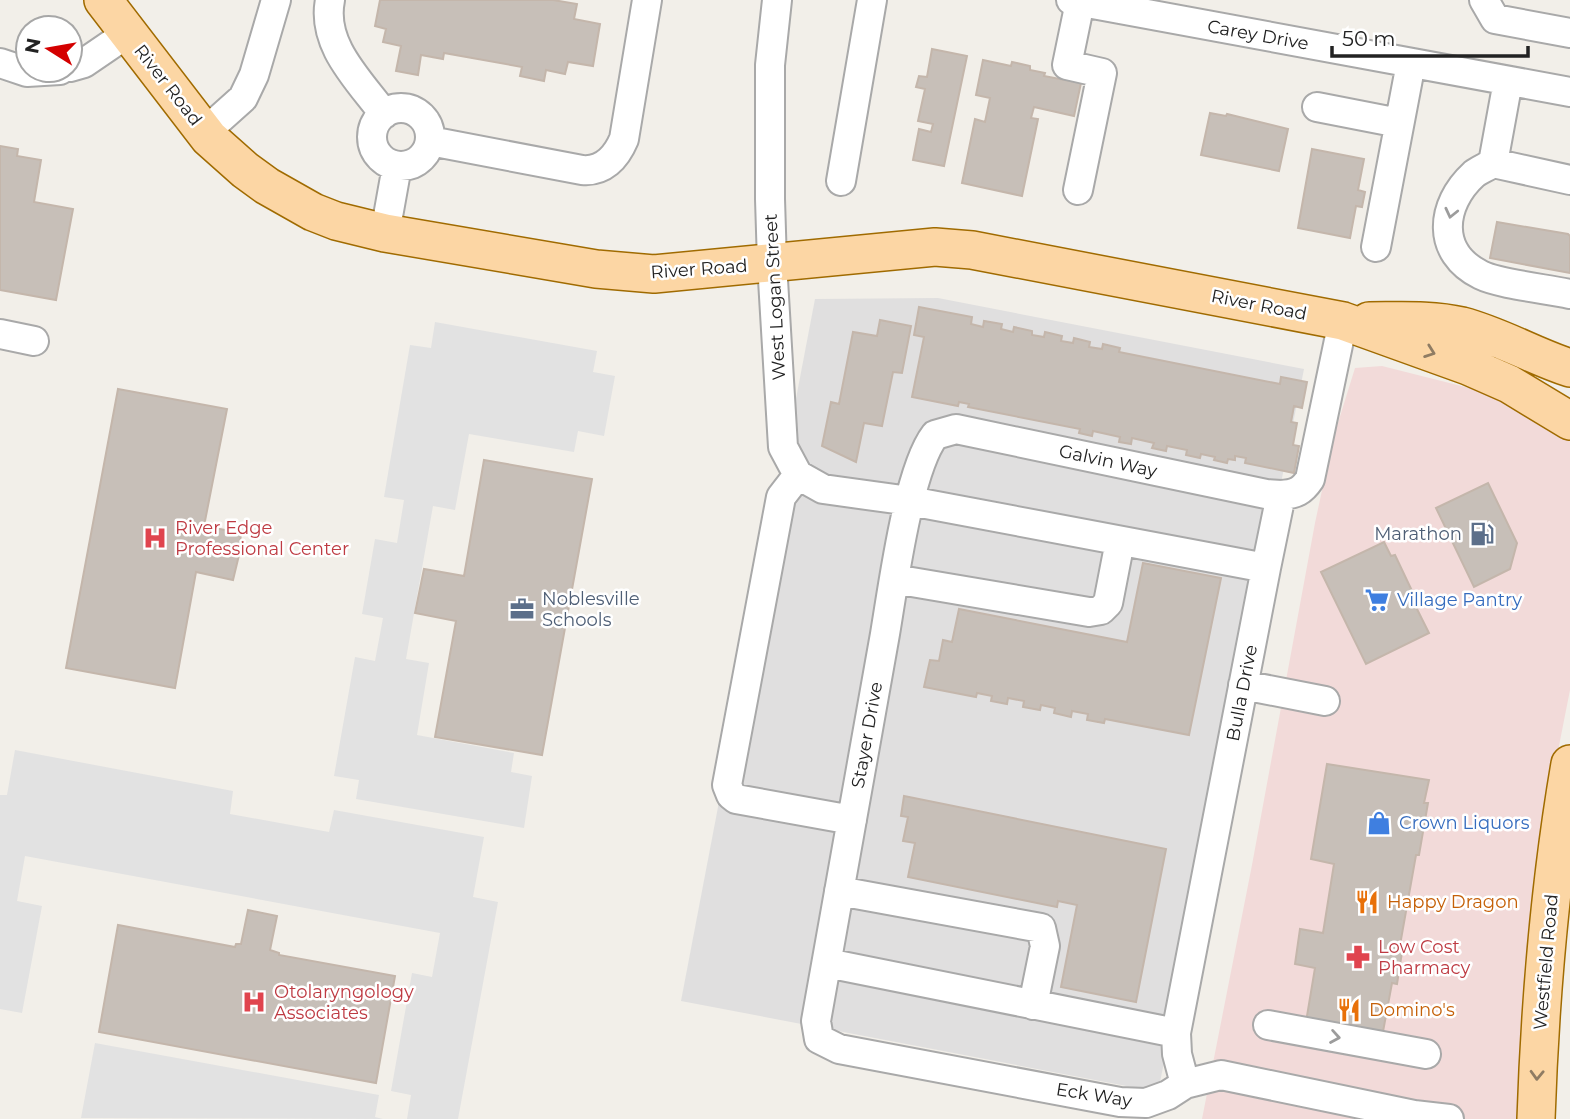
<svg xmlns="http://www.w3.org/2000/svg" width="1570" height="1119" font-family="Montserrat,sans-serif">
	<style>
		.residential { fill: #e0dfdf }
		.commercial { fill: #f2dad9 }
		.parking { fill: #e2e2e2 }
		.building { fill: #c7bfb8; stroke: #c4b6ab; stroke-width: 2 }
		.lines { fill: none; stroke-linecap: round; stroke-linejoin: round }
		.minor-casing { stroke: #a9a9a9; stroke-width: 32 }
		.major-casing { stroke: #a06b00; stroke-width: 40 }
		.minor { stroke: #fff; stroke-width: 28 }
		.major { stroke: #fcd6a4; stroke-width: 37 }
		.oneway { stroke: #9c9c9c }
		.oneway2 { stroke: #8f7c63 }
		.labels { text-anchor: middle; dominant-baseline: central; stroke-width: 5; stroke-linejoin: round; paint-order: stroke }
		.street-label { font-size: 18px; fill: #222; stroke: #fff }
		.health-label { font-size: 18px; fill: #be3a42; stroke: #fff; text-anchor: start }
		.service-label { font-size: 18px; fill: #4e5e75; stroke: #fff; text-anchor: end }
		.shop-label { font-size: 18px; fill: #366cbe; stroke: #fff; text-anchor: start }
		.food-label { font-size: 18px; fill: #c56008; stroke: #fff; text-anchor: start }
	</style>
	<rect width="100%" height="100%" fill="#f2efe9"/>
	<path class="residential" d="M938,298l366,71 -146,723 -477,-91 134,-702z"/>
	<path class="commercial" d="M1382,366l111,28 77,43v253l-14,71 -35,358h-319l50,-254 63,-342 18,-84 22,-71z"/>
	<path class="parking" d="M435,322l162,29 -4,21 22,4 -11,60 -26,-5 -4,21 -105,-18 -14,76 -22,-4 -27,153 23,4 -12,72 97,18 -3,19 21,4 -8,52 -168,-29 3,-19 -25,-4 21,-119 20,4 8,-43 -21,-4 13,-75 22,4 7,-43 -20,-3 26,-152 21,3z
		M15,750l218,41 -3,23 99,18 5,-22 150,27 -11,60 25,5 -40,217h-51l4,-24 -20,-4 21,-118 20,4 8,-44 -415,-77 -8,45 25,5 -20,107 -22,-4v-214h7z
		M95,1043l284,52 -4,22 8,2 -302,-1z"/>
	<path class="building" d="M380,0h173l24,4 -3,15 26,5 -7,42 -25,-4 -3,12 -19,-4 -2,11 -24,-5 2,-9 -78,-14 -1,6 -22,-4 -3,20 -22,-4 5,-25 -18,-4 3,-13 -11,-3z
		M932,49l35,7 -23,110 -31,-6 6,-31 12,3 2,-8 -15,-3 7,-32 -9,-2 3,-11 8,1z
		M983,60l28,6 1,-4 18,4v4l15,3 -1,3 37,7 -7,33 -40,-9 -3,11 7,1 -16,77 -60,-13 13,-64 10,3 5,-24 -14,-3z
		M1210,113l16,3 1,-2 61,15 -9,42 -78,-16z
		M0,146l18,3 -1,7 24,4 -7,42 39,7 -17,91 -56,-10z
		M1312,149l52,10 -6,31 7,2 -3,15 -6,-1 -6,32 -52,-10z
		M1497,222l71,12 2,2v37l-80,-15z
		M919,307l53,10 -1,7 12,3 1,-6 18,3 -1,5 12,3 1,-5 18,4v4l12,2 1,-5 17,4 -1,5 12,2 1,-5 16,4 -1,5 13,2 1,-5 17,4 -1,4 161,32 1,-7 26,5 -5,26 -8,-2 -3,16 6,1 -4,22 6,1 -5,27 -49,-10 1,-5 -11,-2v4l-7,-1 -1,4 -13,-3 1,-3 -14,-3 -1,4 -14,-3 1,-5 -20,-4 -1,5 -14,-3 2,-5 -22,-5 -1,6 -12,-2 1,-5 -27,-6 -1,5 -13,-3 1,-4 -112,-22 1,-3 -10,-2 -1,4 -46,-9 12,-60 -10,-2z
		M880,320l31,6 -9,47 -9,-1 -11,54 -18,-3 -8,39 -34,-16 9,-44 8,2 14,-72 24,4z
		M118,389l109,20 -23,117 37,7 -2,22 -6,25 -37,-8 -21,116 -109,-20z
		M484,460l108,19 -50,276 -107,-18 21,-116 -41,-8 9,-44 40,7z
		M1488,483l29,60 -7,26 -36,18 -38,-79z
		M1384,542l7,14 4,-1 18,38 -3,2 19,38 -63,31 -45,-92z
		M1143,563l78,15 -32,157 -84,-16 -1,4 -17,-3 1,-6 -16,-3 -1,6 -17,-4 1,-5 -14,-3 -1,5 -17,-3 1,-6 -16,-3 -1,6 -16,-3 1,-5 -15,-3 -1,4 -52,-10 6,-27 9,1 4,-21 9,2 7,-33 168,33z
		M1327,764l102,16 -5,23h4l-9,52h-3l-16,90 3,1 -6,38 -5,-1 -10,54 -76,-15 9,-54 -20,-4 5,-35 23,4 11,-69 -23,-5z
		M904,796l262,53 -30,153 -75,-15 16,-82 -19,-4 -1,6 -149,-30 7,-34 -12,-2 5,-24 -7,-1z
		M248,910l29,6 -7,34 9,3v2l116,21 -19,107 -277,-51 19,-107 117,22 1,-3h5z"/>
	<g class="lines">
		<g class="minor-casing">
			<path id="minor" d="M330,0c-9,45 29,80 54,114
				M777,0l-7,65v134l2,64 11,184 15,28 25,14 87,12 356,67
				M1071,0l499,92
				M1484,0l11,19 75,14
				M0,63l27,9 33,-2
				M70,67l14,-4 44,-30
				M1508,81l-15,82 77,17
				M1317,107l82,16
				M372 137a29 29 0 1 1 58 0a29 29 0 1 1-58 0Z
				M205,132l38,-34 11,-23 22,-75
				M430,141l152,29c21,2 34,-12 42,-31l23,-139
				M1493,163c-6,4 -14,7 -19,11 -34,31 -38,79 7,101 18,9 66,14 89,19
				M841,181l31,-181
				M1078,190l24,-117 -35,-8 13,-63
				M385,233l12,-67
				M1376,247l35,-184
				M0,334l34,7
				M798,475l-17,22 -54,288 4,10 5,4 116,21
				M1281,495l-15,-1 -310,-65 -21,6c-27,35 -42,152 -50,199 -23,129 -46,258 -69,387l3,18 20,10 281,53 26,1 22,-8 17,-11 36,-9 193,40 35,4
				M894,579l195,33 12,-2 7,-7 12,-62
				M1243,685l82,16
				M839,891l202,37 4,18 -12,59
				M827,963l349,70
				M1268,1025l158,29
				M1185,1084l-8,-30 -1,-21 90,-465 15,-73c15,-1 21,-4 29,-16l33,-158"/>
		</g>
		<g class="major-casing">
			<path id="major" d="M103,0l106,138 36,32 22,16 46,26 23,9 49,12 211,36 58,5 281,-27 37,3 371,71 125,45 41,18 61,37
				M1369,321c31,0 63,-2 93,5 38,10 71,30 108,42
				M1536,1119c4,-119 14,-238 34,-355"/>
		</g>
		<use href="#minor" class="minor"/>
		<use href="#major" class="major"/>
	</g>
	<defs><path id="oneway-chevron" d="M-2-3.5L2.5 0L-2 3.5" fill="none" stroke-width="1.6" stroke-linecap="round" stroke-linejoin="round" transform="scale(1.75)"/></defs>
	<g class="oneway">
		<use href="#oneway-chevron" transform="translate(1451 213) rotate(103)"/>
		<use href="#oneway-chevron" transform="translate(1335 1037) rotate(10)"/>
	</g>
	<g class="oneway2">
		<use href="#oneway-chevron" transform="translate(1430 352) rotate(20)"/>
		<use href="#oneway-chevron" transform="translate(1537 1075) rotate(92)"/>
	</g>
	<defs>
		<g id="fuel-bare" transform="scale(1.89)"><path d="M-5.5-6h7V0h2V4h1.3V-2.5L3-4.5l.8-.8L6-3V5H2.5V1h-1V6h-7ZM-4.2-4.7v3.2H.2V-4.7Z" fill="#5c6f8a" stroke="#fff" stroke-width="2.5" paint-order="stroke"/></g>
		<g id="hospital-bare" transform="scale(1.89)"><path d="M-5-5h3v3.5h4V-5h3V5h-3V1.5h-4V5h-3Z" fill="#e0444e" stroke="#fff" stroke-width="2.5" paint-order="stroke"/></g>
		<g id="supermarket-bare" transform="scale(1.89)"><path d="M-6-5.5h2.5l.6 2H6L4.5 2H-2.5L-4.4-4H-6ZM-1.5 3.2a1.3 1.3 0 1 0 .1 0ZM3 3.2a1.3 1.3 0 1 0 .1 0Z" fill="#3f7fe0" stroke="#fff" stroke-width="2.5" paint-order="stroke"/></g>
		<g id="office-bare" transform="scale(1.89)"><path d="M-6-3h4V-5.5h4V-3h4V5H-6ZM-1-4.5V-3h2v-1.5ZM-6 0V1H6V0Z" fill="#5c6f8a" stroke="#fff" stroke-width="2.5" paint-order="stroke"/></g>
		<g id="shop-bare" transform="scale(1.89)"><path d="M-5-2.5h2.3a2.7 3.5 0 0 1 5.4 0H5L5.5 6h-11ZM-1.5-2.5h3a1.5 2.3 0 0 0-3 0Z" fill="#3f7fe0" stroke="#fff" stroke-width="2.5" paint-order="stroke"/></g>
		<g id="restaurant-bare" transform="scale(1.89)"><path d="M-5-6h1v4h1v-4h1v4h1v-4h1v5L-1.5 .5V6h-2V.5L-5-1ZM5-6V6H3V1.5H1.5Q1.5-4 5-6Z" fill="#e8710a" stroke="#fff" stroke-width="2.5" paint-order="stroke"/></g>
		<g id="pharmacy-bare" transform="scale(1.89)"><path d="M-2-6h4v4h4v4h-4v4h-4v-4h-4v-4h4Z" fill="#e0444e" stroke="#fff" stroke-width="2.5" paint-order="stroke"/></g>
	</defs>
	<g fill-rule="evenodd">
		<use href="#fuel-bare" x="1482" y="534"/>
		<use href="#hospital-bare" x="155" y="538"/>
		<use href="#supermarket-bare" x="1377" y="600"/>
		<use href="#office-bare" x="522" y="609"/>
		<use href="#shop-bare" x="1379" y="823"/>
		<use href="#restaurant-bare" x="1367" y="902"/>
		<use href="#pharmacy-bare" x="1358" y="957"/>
		<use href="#hospital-bare" x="254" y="1002"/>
		<use href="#restaurant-bare" x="1349" y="1010"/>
	</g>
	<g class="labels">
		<g class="street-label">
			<text transform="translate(1258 35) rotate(10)">Carey Drive</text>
			<text transform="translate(168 85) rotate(52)">River Road</text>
			<text transform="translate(699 269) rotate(-4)">River Road</text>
			<text transform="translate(775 297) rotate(-93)">West Logan Street</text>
			<text transform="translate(1259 305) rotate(11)">River Road</text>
			<text transform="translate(1108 461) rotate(12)">Galvin Way</text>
			<text transform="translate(1242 693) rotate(-79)">Bulla Drive</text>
			<text transform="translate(867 735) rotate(-80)">Stayer Drive</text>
			<text transform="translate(1546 962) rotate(-85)">Westfield Road</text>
			<text transform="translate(1094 1095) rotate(9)">Eck Way</text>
		</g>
		<g class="health-label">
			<text x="175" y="528">River Edge<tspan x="175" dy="21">Professional Center</tspan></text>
			<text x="1378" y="947">Low Cost<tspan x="1378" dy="21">Pharmacy</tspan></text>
			<text x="274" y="992">Otolaryngology<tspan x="274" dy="21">Associates</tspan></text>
		</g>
		<g class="service-label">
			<text x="1462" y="534">Marathon</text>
			<text x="542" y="599" text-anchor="start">Noblesville<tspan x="542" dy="21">Schools</tspan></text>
		</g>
		<g class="shop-label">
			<text x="1397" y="600">Village Pantry</text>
			<text x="1399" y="823">Crown Liquors</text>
		</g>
		<g class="food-label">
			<text x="1387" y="902">Happy Dragon</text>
			<text x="1369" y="1010">Domino's</text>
		</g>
	</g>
	<g transform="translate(49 49) rotate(281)"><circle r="33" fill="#ffffff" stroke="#a7a7a7" stroke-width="2"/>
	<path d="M0-5L12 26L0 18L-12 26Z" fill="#d40000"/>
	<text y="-10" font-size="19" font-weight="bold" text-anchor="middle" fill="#222222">N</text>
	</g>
	<path d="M1332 46v10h196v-10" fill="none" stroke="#222222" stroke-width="3.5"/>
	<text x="1342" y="46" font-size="21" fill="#222222" stroke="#ffffff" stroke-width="5" paint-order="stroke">50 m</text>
</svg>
